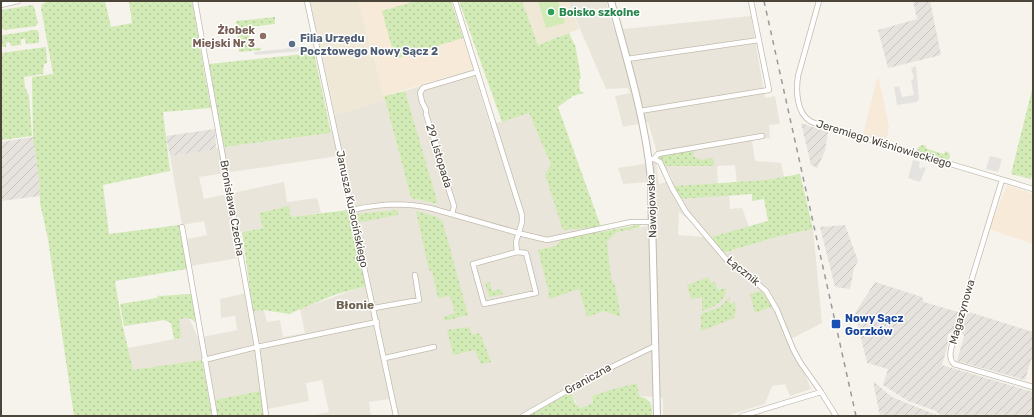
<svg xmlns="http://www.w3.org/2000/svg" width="1034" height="417" font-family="Rubik,sans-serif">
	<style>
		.residential { fill: #eae5da }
		.commercial { fill: #f7ead8 }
		.industrial { fill: url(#industrial-furrows) }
		.education { fill: #efe8d6 }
		.grass { fill: url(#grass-dots) }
		.park { fill: #d2eab5 }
		.parking { fill: #e5e3e0 }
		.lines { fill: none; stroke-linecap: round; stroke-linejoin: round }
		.minor-casing { stroke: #c2bbae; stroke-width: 6 }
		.tertiary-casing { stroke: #c2bbae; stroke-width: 8 }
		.minor { stroke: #fff; stroke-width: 4.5 }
		.tertiary { stroke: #fff; stroke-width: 6 }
		.rail { stroke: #9a9a9a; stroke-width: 1.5; stroke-dasharray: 5 5; stroke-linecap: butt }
		.leisure-dot { fill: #2e9e5b; stroke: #fff; stroke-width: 1.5 }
		.education-dot { fill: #8d6e63; stroke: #fff; stroke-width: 1.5 }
		.service-dot { fill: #5c6f8a; stroke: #fff; stroke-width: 1.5 }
		.transit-dot { fill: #1a4fb4; stroke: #fff; stroke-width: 1.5 }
		.labels { text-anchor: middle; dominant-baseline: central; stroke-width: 3; stroke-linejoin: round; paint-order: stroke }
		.leisure-label { font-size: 11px; font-weight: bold; fill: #27864d; stroke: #fff; text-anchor: start }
		.education-label { font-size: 11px; font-weight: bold; fill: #785e54; stroke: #fff; text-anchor: end }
		.service-label { font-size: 11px; font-weight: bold; fill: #4e5e75; stroke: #fff; text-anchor: start }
		.street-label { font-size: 11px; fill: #4b4439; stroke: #fff }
		.transit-label { font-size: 11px; font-weight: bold; fill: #164399; stroke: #fff; text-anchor: start }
		.neighbourhood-label { font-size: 12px; font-weight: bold; fill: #6e6250; stroke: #fff }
	</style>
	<defs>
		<pattern id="industrial-furrows" width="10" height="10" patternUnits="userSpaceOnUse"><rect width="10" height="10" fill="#e6e2dd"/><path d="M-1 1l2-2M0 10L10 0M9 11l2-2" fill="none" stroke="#c7c3be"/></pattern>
		<pattern id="grass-dots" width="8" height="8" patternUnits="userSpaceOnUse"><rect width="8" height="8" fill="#d2eab5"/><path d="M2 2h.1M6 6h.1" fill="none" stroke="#b6ca9c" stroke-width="1.8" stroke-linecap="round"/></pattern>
	</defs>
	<rect width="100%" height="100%" fill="#f6f3ec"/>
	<path class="residential" d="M568,1h38l8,29 137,-14 14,82 10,-2 5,28 -11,1 1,13 -18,2 3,21 26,2 4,18 -48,4 -2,-20 -18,1 1,20 -37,13 48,-4 1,14 12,-1 7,19 -38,10 -32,-25 -1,23 26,2 21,16 51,-16 37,-8 9,94 -31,16 20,50 -21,7 -5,-12 -13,2 -7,18 -39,12h-63v-18l-24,-2 -2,-12 -45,12 1,7 -14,5 -8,-16 -41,24h-131l-4,-18 -26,4 2,14h-60l18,-4 -7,-32 -16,3 3,18 -42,8 -2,-18 -50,9 -8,-39 -5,-1 -69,11 -5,-23 52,-10 -2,-19 11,-1 9,20 39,-8 -2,-14 -14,2 -1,-19 31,-7 2,18h11l3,12 13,-2 3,17 22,-4 -5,-24 71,-25 -27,-129 -145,22 5,22 80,-17 3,20 30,-4 4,15 -31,4 -1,-10 -29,6 3,15 -30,5 5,25 -46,8 -5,-27 20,-4 -3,-14 -22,4 -12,-69 54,-9 107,-14 4,-18 50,-15 26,98 26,6 -32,-113 68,-22 17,56 39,-12 22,52 24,-7 25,77 47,-9v-44l-24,2 -5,-16 38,-6 3,22 14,-4 -15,-24 -10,-34 -25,5 -8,-31 15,-3 -2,-5 -22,1z"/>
	<path class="commercial" d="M358,1h57l-33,10 46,38 35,-11 10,31 -89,27z
		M877,78l2,1 10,48 -3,14 -23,-6z
		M1007,185l26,9v50l-44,-15z"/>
	<path class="industrial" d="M913,1h17l11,54 -53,13 -10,-38 39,-11z
		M801,123l27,9 -3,19 -8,17 -6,-3z
		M215,129l1,20 -46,7 -4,-20z
		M33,137l6,41 1,18 -39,5v-59z
		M845,225l13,36 -4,7 -4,21 -15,-2 -15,-60z
		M875,282l47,15 2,5 34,10 -5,19 -5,3 -1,4 2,2 -7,25 91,27v24h-92l-5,-5 -28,-10 -25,-16 5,-16 -21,-6 -12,-50z
		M969,312l64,20v22l-8,26 -68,-19 7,-25 -4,-6 3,-11z
		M873,381l19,16 47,19h-59z"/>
	<path class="education" d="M310,1h48l27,99 -50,15z
		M522,1h46l11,28 -41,16z"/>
	<path class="grass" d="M49,1h56l6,26 21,-4 -3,-22h63l13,76 6,31 -48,4 7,59 -67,14 6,49 70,-9 8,44 -72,12 7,42 11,47 69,-10 10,56h-138l-26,-177 -8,-36 -1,-25 -6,-41 -1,-60 21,-3 -12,-66 1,-4z
		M415,1h36l12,37 -68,21 -13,-48z
		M459,1h63l16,44 31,-12 5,11h1l6,34 -2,2 1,11 3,1 1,1 -11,3 -15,11 43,120 -38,3 -18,-56 6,-9 -22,-52 -27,9z
		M33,5l1,2 4,16 -2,3 -31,4 -4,-2v-18z
		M275,17v7l-26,3 1,21h11v2l-22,2 -3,-31z
		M30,30h7l2,3v10l-13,1 -1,-5h-4v6l-10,1 -1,-4 -4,1v4h-4l-1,-11 2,-1 27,-4z
		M46,47l1,16 -3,1 -1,10 -19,3 1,10 4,9 3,40 -31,4v-87z
		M314,53l17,80 -107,14 -15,-83z
		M1033,86v85l-2,8 -20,-5z
		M405,91l33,113 -27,-6 -27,-102z
		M923,145l3,1v2l1,1 17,5 1,-3 4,2 1,3 -1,3 -3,2c-9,-3 -24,-4 -29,-12l3,-3z
		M694,150l-1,6 8,4 12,-2 1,8h-50l-6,-10z
		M800,174l13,55 -37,8 -52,16 -13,-16 57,-16 -4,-22 -12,2v-7l-72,5 -6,-10 1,-3 91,-6z
		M289,206l2,11 57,-7 18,76 -32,9 -45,19 -25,-4 -11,1 -11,-79 21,-4 -4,-15z
		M398,210v5c-14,2 -27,6 -40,7l-2,-6 2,-2z
		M416,211l21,6 4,4 1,-2 26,96 -23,6 -2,-4 12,-4 -5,-17 -12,2 -6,-27 -3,-1z
		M642,224l-4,4 -21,4 -10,9 4,37 4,8 6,31 -17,-6 -17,6 -8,-28 -30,10 -1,-10 -10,-39 18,-4 7,-8 43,-7z
		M708,277l3,6 4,-1 3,8 8,-2c0,14 -13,19 -24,23v-14l-11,2 -4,-14z
		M490,282l2,9 9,-2 2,5 -14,3 -4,-14z
		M761,291l12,15 -18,7 -5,-19z
		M159,294v2l31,-2 4,5 3,24 -8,-5 -10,1 2,19 -7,1 -3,-16 -7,-3 -40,6 -4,-22 37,-6z
		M730,297l-1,4 2,3 4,-2 1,6 -2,10 -33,13v-17l19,-7z
		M469,327l3,8 8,-2 11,29 -10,2 -6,-14 -22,5 -6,-25z
		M637,383l2,13c13,4 13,8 13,20h-125l44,-24 4,11 5,5 13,-5 -1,-7 15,-5z
		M261,391l3,25h-47l-2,-16z"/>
	<path class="park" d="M538,1h20l7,22 -19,5z"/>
	<path class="parking" d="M301,47v4l-46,4 -1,-3z
		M916,66l3,33 -2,3 -20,3 -3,-18 5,-1 3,11 12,-2 -3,-15 3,-1 -3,-11z
		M990,156l12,3 -4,13 -12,-3z
		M913,160l7,2 -1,4 1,3 4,-2 2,1 -6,14 -12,-4z
		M532,254l11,41 -3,1 -12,-41z"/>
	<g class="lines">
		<g class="minor-casing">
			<path id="minor" d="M195,1l62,346 9,69
				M307,1l89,415
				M455,1l67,214v7l-6,20 1,10 9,1 10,40 -52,11 -11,-40 44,-12
				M819,1l-21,75c-2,14 -2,36 12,45 8,4 17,5 25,8l198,60
				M1,5l17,-4
				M627,59l132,-19
				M640,111l129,-21 -18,-89
				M649,159h5l6,3 12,26 14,24 39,46 9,8 14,9 18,16 11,19 16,39 7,13 21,30 15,24
				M654,159l4,-5 104,-18
				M1002,180l-48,157c-2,9 -7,20 0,27l79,23
				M352,210c26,-6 51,-8 78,-2l88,25 29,7 84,-18h21
				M452,214l2,-8 -7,-22 1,-4 -5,-8 -7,-23 1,-4 -4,-8 -7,-23v-4l-4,-8 -2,-9 3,-5 54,-16
				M182,227l33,189
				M374,308l45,-8 -4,-25
				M385,358l49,-11
				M204,360l53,-13 120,-25
				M523,416l70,-40 62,-30
				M742,416l79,-24"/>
		</g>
		<g class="tertiary-casing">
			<path id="tertiary" d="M611,1c16,59 34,117 40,178l6,237"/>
		</g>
		<use href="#minor" class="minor"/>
		<use href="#tertiary" class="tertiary"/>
		<path class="rail" d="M764,1l92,415"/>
	</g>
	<circle class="leisure-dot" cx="551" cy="12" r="4"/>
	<circle class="education-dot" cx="263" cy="36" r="4"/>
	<circle class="service-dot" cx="292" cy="44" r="4"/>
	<rect class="transit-dot" x="831" y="319" width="10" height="10" rx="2"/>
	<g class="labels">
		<g class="leisure-label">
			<text x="559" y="12">Boisko szkolne</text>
		</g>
		<g class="education-label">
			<text x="255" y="30">Żłobek<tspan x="255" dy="13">Miejski Nr 3</tspan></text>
		</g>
		<g class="service-label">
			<text x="300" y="38">Filia Urzędu<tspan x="300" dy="13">Pocztowego Nowy Sącz 2</tspan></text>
		</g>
		<g class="street-label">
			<text transform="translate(884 144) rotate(17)">Jeremiego Wiśniowieckiego</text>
			<text transform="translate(439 156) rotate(73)">29 Listopada</text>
			<text transform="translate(652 206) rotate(-92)">Nawojowska</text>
			<text transform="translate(232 208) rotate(80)">Bronisława Czecha</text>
			<text transform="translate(352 209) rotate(78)">Janusza Kusocińskiego</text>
			<text transform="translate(743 271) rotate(39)">Łącznik</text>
			<text transform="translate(962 312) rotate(-74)">Magazynowa</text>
			<text transform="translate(588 379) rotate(-29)">Graniczna</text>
		</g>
		<g class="transit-label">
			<text x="845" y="318">Nowy Sącz<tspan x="845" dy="13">Gorzków</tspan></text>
		</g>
		<g class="neighbourhood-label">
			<text x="355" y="305">Błonie</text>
		</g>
	</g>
	<rect width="1034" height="417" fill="none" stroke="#4b4439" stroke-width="4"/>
</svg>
